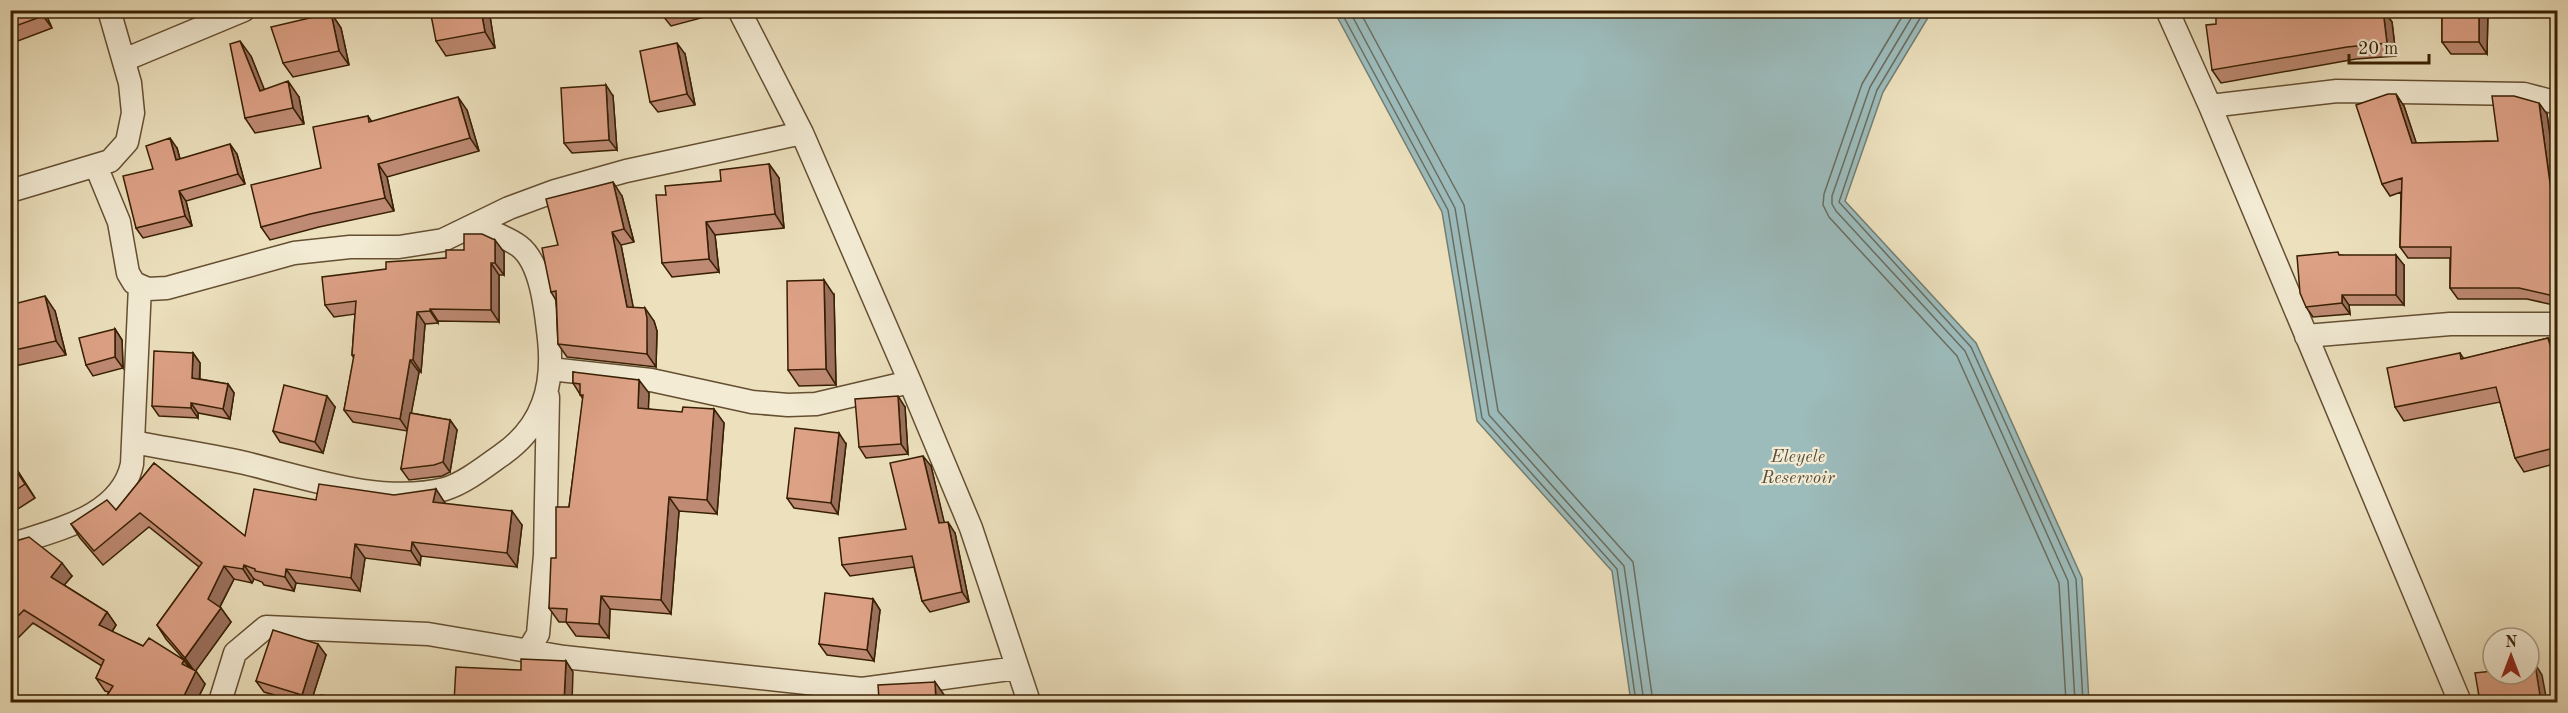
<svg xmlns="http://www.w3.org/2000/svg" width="2568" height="713" font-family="'Old Standard TT',serif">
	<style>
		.water { fill: #9cbbbb; stroke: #747d71; stroke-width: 1.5 }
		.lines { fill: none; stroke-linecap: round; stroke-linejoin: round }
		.shore { stroke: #6a6d5f; stroke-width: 1.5 }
		.street-casing { stroke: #654f32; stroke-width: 25 }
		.street { stroke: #f3ebd4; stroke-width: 22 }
		.wall { fill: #be8a73; stroke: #381f03; stroke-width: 1.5 }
		.shaded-wall { fill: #9b715e; stroke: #381f03; stroke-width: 1.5 }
		.building { fill: #dda186; stroke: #381f03; stroke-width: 1.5 }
		.labels { text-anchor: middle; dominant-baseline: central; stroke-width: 4.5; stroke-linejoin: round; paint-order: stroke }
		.water-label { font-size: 18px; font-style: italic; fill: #564e3a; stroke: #f3ebd4 }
	</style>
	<rect width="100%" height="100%" fill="#ece0bd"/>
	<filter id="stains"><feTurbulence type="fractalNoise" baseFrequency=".00333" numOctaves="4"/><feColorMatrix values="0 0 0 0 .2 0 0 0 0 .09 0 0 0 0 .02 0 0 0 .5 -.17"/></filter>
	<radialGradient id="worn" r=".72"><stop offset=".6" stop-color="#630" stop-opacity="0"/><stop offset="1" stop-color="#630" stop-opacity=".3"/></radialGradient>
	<path class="water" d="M1334,11h598l-49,81 -38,109 131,142 106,235 7,124h-458l-19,-131 -135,-150 -35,-209z"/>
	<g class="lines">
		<path class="shore" d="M1340,10l108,200 34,208 135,151 19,133
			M1349,10l106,198 34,207 135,151 20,136
			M1359,10l105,195 34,206 135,151 20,140
			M1906,10l-44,74 -38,110 -1,11 6,12 128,139 102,227 7,119
			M1916,10l-46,77 -38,109v8l4,7 129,140 103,230 7,121
			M1925,10l-48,80 -38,112 132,145 105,232 7,123"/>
		<g class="street-casing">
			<path id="street" d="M739,10l63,123 108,249 61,146 58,174
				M2167,10l43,96 250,596
				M124,60l120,-50
				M2210,106l127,-15 187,3 34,9
				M96,166l23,56 9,51 6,10 14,6 19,-1 127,-35 56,-6h49l44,-7 66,-32 46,-17 71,-20 176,-38
				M10,191l100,-30 17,-19 6,-29 -3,-30 -21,-73
				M2306,336l144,-12h108
				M550,369l101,11 101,22 36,3 28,-1 94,-22
				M133,442c37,7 75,13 112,21 62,15 136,42 200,26 20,-6 41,-23 58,-35 40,-28 51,-68 46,-115 -3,-26 -7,-76 -30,-93 -12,-9 -30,-15 -45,-21
				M10,545c45,-15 111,-28 122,-81l8,-178
				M528,651l10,-17 7,-79 3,-158
				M220,702l15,-49 31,-26 162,7 136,23 298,32 155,-21"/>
		</g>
		<use href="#street" class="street"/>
	</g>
	<path class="wall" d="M10,10h34l8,18 -42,16z
		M489,10l6,38 -49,8 -10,-15z
		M662,10h53l1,4 -45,12 -8,-10z
		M2375,10h9l8,12 4,34 -40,3 -135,24 -9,-13 122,-54z
		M2442,10h46l-1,44h-36l-9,-12z
		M331,13l10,15 8,37 -56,12 -10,-14z
		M685,54l10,51 -37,7 -8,-10z
		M251,56l13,34 35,7 5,27 -49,9 -10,-15z
		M613,96l4,54 -45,3 -8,-10z
		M2404,106l12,37 82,-2 49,-27 11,80v112l-31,-7h-69l-8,-11v-30h-42l-8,-11 1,-55 -11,4 -8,-12z
		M467,110l12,41 -92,26 7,34 -75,16 -49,13 -9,-13 60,-59 47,-52 4,6z
		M177,148l3,11 57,-5 8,30 -59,17 6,25 -49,12 -7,-10 17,-59z
		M769,164l10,14 5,50 -69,7 4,37 -47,5 -10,-14 4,-68 55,-14z
		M622,196l12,46 -13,3 12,63 21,13 3,10 -1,36 -89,-10 -9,-13 -2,-44 -5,-8 7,-47z
		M464,250l40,2v23h-5v47l-61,-1v2l-13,1 -4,48h-2l-8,41 39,7 7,10 -7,42 -8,4 -33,4 -8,-11 7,-38 -55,-9 -9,-12 10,-52 -2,-3 3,-41 -21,3 -9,-12 61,-36 60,-11z
		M2340,255l64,10v40h-55l1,9 -37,3 -7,-10z
		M834,295l2,90 -37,1 -11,-16z
		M10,305l45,6 11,44 -56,12z
		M115,329l7,11 1,28 -30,8 -7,-11z
		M2548,338l10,13v112l-34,9 -9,-14 -15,-56 -96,19 -9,-14 65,-54 4,6z
		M193,353l7,10v16l28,5 6,9 -4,26 -32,-6v5l-39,-2 -7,-10z
		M573,372l76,21 -1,16 76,14 -7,91 -38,-3 -8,103 -61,-5 -1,29 -33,-2 -10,-14h-7l-10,-14 20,-101 14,-108 -10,-16z
		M335,407l-12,46 -43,-11 -7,-11z
		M905,407l3,47 -42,4 -7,-11z
		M846,444l-8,70 -44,-6 -7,-10z
		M10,459l25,39 -25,16z
		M154,463l91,73 71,-36 129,3v1l77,21 -5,42 -96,-11 -1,9 -55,-7 -5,33 -64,-8 -2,8 -30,-6 -2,-3 -8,-3 -2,4 -18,-4 -14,28 11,15 -36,49 10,13 -9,18h-93l6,-10 -4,-1 -9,-13 6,-12 -69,-43 -23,23v-95l62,25 -8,9 43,27 9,13 -4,7 31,14 41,14 6,8 3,2 -27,-31 -9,-14 42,-58 -50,-40 -46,38 -23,-27 -9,-14 45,-14z
		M931,466l13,57 11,10 14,69 -39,10 -8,-11 -8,-34 -64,9 -8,-11 64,-36z
		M873,599l7,11 -6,51 -47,-6 -8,-11z
		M326,655l-15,47h-12l-35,-10 -8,-11z"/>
	<path class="shaded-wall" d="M41,10h3l8,18 -9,-12z
		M481,10h8l6,38 -10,-16z
		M2326,10h7l3,20 -9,-13z
		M2383,10l9,12 4,34 -9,-13z
		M2479,10h9l-1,44 -8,-12z
		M331,13l10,15 8,37 -10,-14z
		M240,41l11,15 20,50 -11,-15z
		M677,43l8,11 10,51 -8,-11z
		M288,81l11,16 5,27 -11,-16z
		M606,85l7,11 4,54 -8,-10z
		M2396,94l8,12 16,48 -8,-11z
		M458,97l9,13 12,41 -9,-13z
		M2539,103l8,11 11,80 -4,18z
		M170,138l7,10 6,22 -7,-10z
		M230,144l7,10 8,30 -7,-10z
		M378,164l9,13 7,34 -9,-13z
		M769,164l10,14 5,50 -9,-14z
		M613,182l9,14 12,46 -10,-13z
		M179,191l7,10 6,25 -7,-10z
		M706,222l9,13 4,37 -10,-13z
		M612,232l9,13 15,76 -9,-14z
		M495,240l9,12v23l-9,-12z
		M2396,255l8,10v40l-8,-10z
		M491,263l8,12v47l-8,-12z
		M824,280l10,15 2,90 -10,-16z
		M2342,295l7,10 1,9 -8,-11z
		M45,296l10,15 11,44 -10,-14z
		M645,308l9,13 3,10 -1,36 -9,-13z
		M430,309l8,12v2l-8,-12z
		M417,312l8,12 -4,48 -8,-12z
		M115,329l7,11 1,28 -8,-11z
		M2548,338l10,13v21z
		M193,353l7,10 -1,24 -7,-9z
		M410,360l9,12 -11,59 -8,-12z
		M639,380l10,13 -1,29 -10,-14z
		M228,384l6,9 -4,26 -7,-10z
		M327,396l8,11 -12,46 -8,-11z
		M898,396l7,11 3,47 -7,-10z
		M191,403l7,10v5l-7,-10z
		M714,409l10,14 -7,91 -10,-14z
		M450,420l7,10 -7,42 -7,-10z
		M839,433l7,11 -8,70 -7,-11z
		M923,456l8,10 16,68 -8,-11z
		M10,459l25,39 -25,-37z
		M436,489l9,14 -2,13 -10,-14z
		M669,497l10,14 -8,103 -10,-14z
		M512,511l10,14 -5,42 -10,-14z
		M948,522l7,11 14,69 -7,-10z
		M412,542l9,14 -1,9 -9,-14z
		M355,544l10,14 -5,33 -9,-13z
		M62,563l10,13 -12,14 -9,-13z
		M244,565l10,14 -2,4 -9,-14z
		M224,566l10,13 -17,33 -9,-13z
		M286,569l10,14 -2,8 -9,-14z
		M601,596l9,13 -1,29 -10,-14z
		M873,599l7,11 -6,51 -7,-11z
		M221,608l10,14 -36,50 -10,-14z
		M107,612l9,13 -8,13 -9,-13z
		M318,644l8,11 -15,47h-4l-5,-7z
		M184,660l9,13 -11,-9z
		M566,661l7,11 -1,30h-8z
		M2535,664l7,11 5,27h-6z
		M196,671l9,13 -9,18h-15z
		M935,682l10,14 1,6h-10z"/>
	<path class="building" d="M10,10h31l2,6 -33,12z
		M430,10h51l4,22 -49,9z
		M662,10h20l-19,6z
		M2216,10h110l1,7 48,-7h8l4,33 -40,4 -135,23 -6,-45 10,-1z
		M2442,10h37v32h-37z
		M331,13l8,38 -56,12 -12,-36z
		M240,41l20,50 28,-10 5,27 -48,10 -15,-74z
		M677,43l10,51 -37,8 -10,-51z
		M606,85l3,55 -45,3 -3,-55z
		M2388,94h8l16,49 86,-2 -6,-45h22l25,7 15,109 4,-18v103l-39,-9h-69l1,-41h-51l2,-69 -20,6 -26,-79z
		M458,97l12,41 -92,26 7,34 -75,16 -49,13 -10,-42 70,-17 -8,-41 55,-11 1,6z
		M170,138l6,22 54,-16 8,30 -59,17 6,25 -49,12 -13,-52 30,-7 -7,-23z
		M769,164l6,50 -69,8 3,37 -47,4 -6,-68h10l-1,-9 56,-5 -1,-11z
		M613,182l11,47 -12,3 15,75 18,1 2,10v36l-89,-10 -2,-53 -5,1 -9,-44 16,-3 -12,-46z
		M464,234h18l13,6v23h-4v47l-61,-1v2l-13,1 -4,48h-3l-10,59 -56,-9 10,-55h-2l4,-54 -31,4 -3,-28 64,-8v-7l60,-4v-8h18z
		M2338,252l1,3h57v40h-54v8l-36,4 -6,-14 -3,-37z
		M824,280l2,89 -38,1 -1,-89z
		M45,296l11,45 -46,10v-46z
		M115,329v28l-29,8 -7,-27z
		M2548,338l10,34v75l-43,11 -19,-71 -101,20 -8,-39 73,-15 1,6z
		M154,351l39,2 -1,25 36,6 -5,25 -32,-6v5l-39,-2z
		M573,372l66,8 -1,28 44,4 1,-5 31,2 -7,91 -38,-3 -8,103 -60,-4 -2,28 -33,-2 1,-13 -18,-1 2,-50h5v-51h13l14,-112h-3v-11l-7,-1z
		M284,385l43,11 -12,46 -42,-11z
		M898,396l3,48 -42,3 -4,-48z
		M410,413l40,7 -7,42 -9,3 -33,4z
		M795,428l44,5 -8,70 -44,-5z
		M923,456l16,67 9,-1 14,70 -40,9 -10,-45 -70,9 -3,-27 67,-9 -16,-66z
		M10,461l15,23 -15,10z
		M154,463l91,73 9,-47 62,11 3,-16 75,11 42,-6 -3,13 79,9 -5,42 -95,-11 -1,9 -56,-7 -4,34 -65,-9 -1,8 -30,-6v-2l-11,-4 -1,4 -19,-3 -16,33 13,9 -36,50 -28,-33 45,-62 -62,-50 -46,38 -23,-27 36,-24 9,10z
		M29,537l33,26 -11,14 56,35 -8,13 44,21 6,-8 35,22 -2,4 14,7 -15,31h-78l10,-16 -17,-8 8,-18 -80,-50 -14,14v-73l9,-11z
		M825,593l48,6 -6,51 -48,-6z
		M273,630l45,14 -16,51 -46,-14z
		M521,659l45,2 -2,41h-110l2,-35 65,3z
		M2535,664l6,38h-61l-5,-29 18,-2v3h36v-9z
		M935,682l1,20h-232h59v-5l116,2 -1,-14z
		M321,695l52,7h-53z"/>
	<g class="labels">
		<g class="water-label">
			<text x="1798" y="457">Eleyele<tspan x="1798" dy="21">Reservoir</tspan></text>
		</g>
	</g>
	<rect width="2568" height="713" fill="none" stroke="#ece0bd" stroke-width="36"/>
	<rect x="12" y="12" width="2544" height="689" fill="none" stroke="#381f03" stroke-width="3"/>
	<rect x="18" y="18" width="2532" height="677" fill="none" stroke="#381f03" stroke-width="1.5"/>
	<g transform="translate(2511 656)"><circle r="28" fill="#f3ebd4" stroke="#a89980" stroke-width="1.5"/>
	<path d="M0-4.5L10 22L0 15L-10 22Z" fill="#8f2418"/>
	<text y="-9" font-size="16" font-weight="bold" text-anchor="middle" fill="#381f03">N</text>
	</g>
	<path d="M2349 54v9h80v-9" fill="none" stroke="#381f03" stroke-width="3"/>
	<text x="2358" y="54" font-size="18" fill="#381f03" stroke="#f3ebd4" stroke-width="4.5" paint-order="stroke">20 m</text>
	<rect width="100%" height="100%" filter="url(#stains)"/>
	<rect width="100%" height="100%" fill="url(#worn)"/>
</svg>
